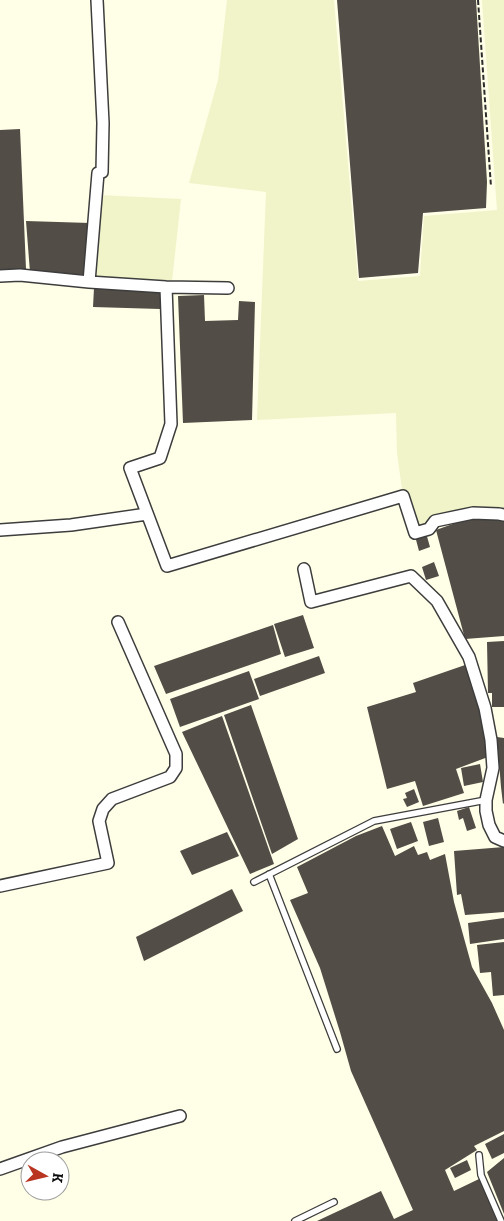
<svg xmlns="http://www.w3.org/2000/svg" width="504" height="1221" font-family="Bitter,serif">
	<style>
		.farmland { fill: #f0f4c8 }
		.building { fill: #524d46 }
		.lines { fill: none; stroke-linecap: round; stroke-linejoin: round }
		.service-casing { stroke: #3d3d3d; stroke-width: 8 }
		.minor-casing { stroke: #3d3d3d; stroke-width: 14 }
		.path { stroke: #2c2c2c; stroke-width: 2; stroke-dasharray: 5 2.5; stroke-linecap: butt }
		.service { stroke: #fff; stroke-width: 5.5 }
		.minor { stroke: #fff; stroke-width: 11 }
	</style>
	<rect width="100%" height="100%" fill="#fffee7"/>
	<path class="farmland" d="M227,0h107l24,281 62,-5 4,-60 73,-6 -15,-210h22v515l-31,-2 -58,20 -12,-37 -6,-43 -1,-40 -139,7 9,-228 -77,-9 29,-103z
		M99,195l82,4 -9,82 -79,-3z"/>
	<path class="building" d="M337,0h139l11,182 -1,26 -63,5 -5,60 -59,5z
		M20,129l6,140 -26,1v-140z
		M26,221l64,2 -3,52 -57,-3z
		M94,288l67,2 -1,19 -67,-2z
		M204,295l1,26 33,-1 1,-19 16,1 -3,118 -69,3 -5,-127z
		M472,517l32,4v115l-39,3 -29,-109z
		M426,533l4,14 -11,4 -4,-15z
		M434,562l5,14 -13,4 -4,-13z
		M303,615l11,33 -29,9 -11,-33z
		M273,625l8,29 -115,40 -12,-28z
		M504,641v66h-12v-14h-4l-1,-51z
		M319,656l6,17 -65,23 -6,-17z
		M468,664l17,53 3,40 -32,12 8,24 -41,13 -8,-25 -28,8 -20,-82 49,-15 -3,-9z
		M249,671l10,28 -79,28 -10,-28z
		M251,705l47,134 -26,15 -48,-139z
		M222,716l52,148 -24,10 -68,-142z
		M497,737l7,1v65l-1,1 -2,-17z
		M480,764l3,18 -19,4 -3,-18z
		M414,789l5,13 -12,5 -4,-8 4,-1 -2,-5z
		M469,807l7,21 -9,3 -4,-13 -4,2 -2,-9z
		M438,818l6,24 -15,4 -6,-24z
		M411,822l7,19 -21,8 -7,-20z
		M382,826l13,30 19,-10 4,9 9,-3 3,8 15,-6 9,48 18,65 20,36 12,27v101l-30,15 3,4 -32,20 9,21 25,-12 20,42h-182l64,-30 13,28 19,-9 -62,-139 -11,-39 -20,-64 -30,-68 18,-7 -11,-26 59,-31z
		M227,832l12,24 -47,19 -12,-24z
		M504,847v65l-39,3 -4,-21 -4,1 -3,-44z
		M232,889l11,22 -99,50 -8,-24z
		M504,918v21l-34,5 -2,-21z
		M504,942v53l-11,1 -2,-24 -11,1 -3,-28z
		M504,1134v19l-12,6 -7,-15z
		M504,1158v56l-17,-42z
		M467,1160l4,10 -16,8 -5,-10z"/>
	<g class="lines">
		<g class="service-casing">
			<path id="service" d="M269,874l68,175
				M254,882l120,-61 112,-21
				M479,1155l2,20 20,46
				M295,1221l39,-19"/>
		</g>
		<g class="minor-casing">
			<path id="minor" d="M0,276l20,-1 69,7 77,5 62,1
				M89,282l9,-109 4,-1 1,-49 -6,-123
				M166,287l5,137 -11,34 -30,10 37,98 236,-70 12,37 14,-4 6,-8 38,-8 26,1 5,1
				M0,530l71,-5 76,-11
				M304,569l7,33 100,-26 26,25 32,56 16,51 6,32 2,28 -7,32v11l3,14 6,12 9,4
				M0,886l108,-23 -9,-42 4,-12 9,-10 58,-22 6,-9v-14l-58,-132
				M0,1169l62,-22 118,-31"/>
		</g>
		<path class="path" d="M478,0l13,187"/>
		<use href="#service" class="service"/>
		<use href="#minor" class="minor"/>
	</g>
	<g transform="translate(45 1176) rotate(98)"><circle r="24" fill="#ffffff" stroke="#9d9d9d"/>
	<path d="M0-4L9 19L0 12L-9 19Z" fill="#b93522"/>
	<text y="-8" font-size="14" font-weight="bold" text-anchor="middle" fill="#0a0a0a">K</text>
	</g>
</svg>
